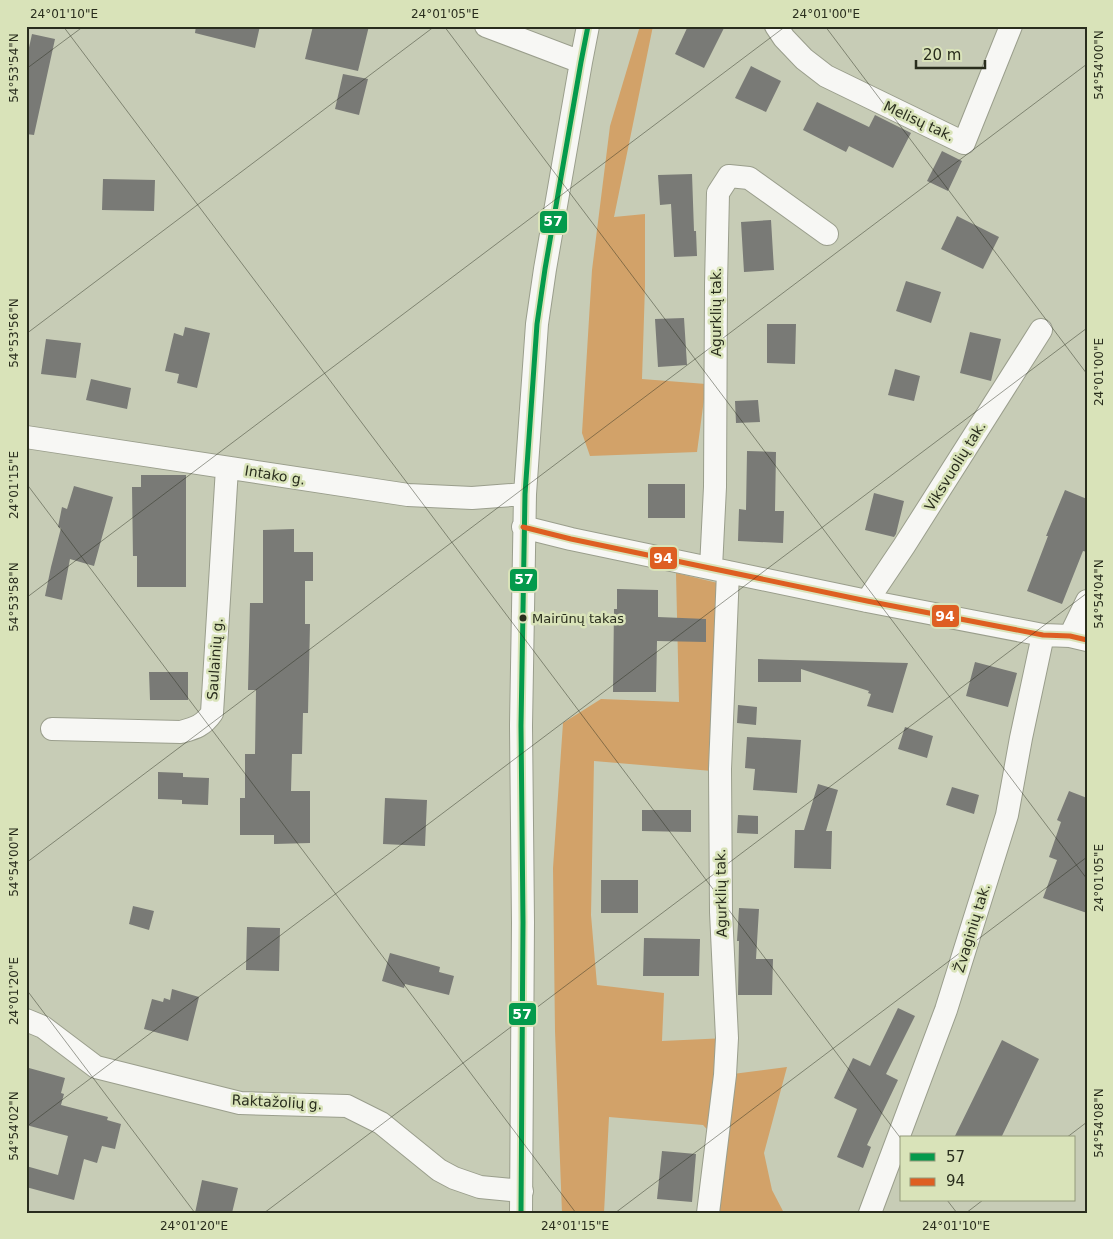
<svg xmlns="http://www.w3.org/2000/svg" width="1113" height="1239" font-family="'DejaVu Sans',sans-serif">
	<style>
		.forest { fill: #d2a269 }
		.building { fill: #797a76 }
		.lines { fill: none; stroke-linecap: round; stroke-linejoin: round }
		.minor-casing { stroke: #9a9e8c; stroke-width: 24 }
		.minor { stroke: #f7f7f4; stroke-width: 22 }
		.bus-1-casing { stroke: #d9e3b9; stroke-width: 9 }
		.bus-2-casing { stroke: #d9e3b9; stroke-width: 9 }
		.bus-1 { stroke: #049a4c; stroke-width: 5 }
		.bus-2 { stroke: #de5f22; stroke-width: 5 }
		.ticks { fill: none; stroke: #292d1d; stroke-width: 1; stroke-opacity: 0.45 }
		.bus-dot { fill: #292d1d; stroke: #d9e3b9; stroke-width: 2 }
		.labels { text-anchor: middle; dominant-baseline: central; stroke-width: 5; stroke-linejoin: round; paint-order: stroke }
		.bus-label { font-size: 13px; fill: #292d1d; stroke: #d9e3b9; text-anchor: start }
		.street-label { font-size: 14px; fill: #292d1d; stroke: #d9e3b9 }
		.line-badge { stroke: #d9e3b9; stroke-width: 2 }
		.badge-label { font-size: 14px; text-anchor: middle; font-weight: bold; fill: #fff }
		.neatline { fill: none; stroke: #292d1d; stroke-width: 2 }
		.ticks-label { font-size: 12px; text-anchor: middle; fill: #292d1d }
	</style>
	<rect width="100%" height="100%" fill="#c7ccb6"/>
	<path class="forest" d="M640,26h13l-39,191 31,-3v72l-3,93 64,5 -9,68 -107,4 -8,-23 10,-163 18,-144z
		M676,573l46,11 -10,187 -118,-10 -3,154 6,70 67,8 -2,48 65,-3 -2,37 62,-8 -23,86 8,37 12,23h-76l9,-73 -14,-15 -94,-8 -5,96h-42l-7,-182 -2,-163 10,-145 38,-24 78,3z"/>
	<path class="building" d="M196,26h64l-5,22 -60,-15z
		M313,26h56l-11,45 -53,-12z
		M688,26h37l-21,42 -29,-14z
		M32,34l23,5 -21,96 -8,-1v-73z
		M751,66l30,15 -15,31 -31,-14z
		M343,74l25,5 -9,36 -24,-6z
		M817,102l52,25 6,-12 36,18 -18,35 -44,-22 -3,6 -43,-22z
		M942,151l20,10 -14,30 -21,-10z
		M692,174l2,57h2l1,25 -23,1 -3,-53 -11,1 -2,-30z
		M103,179l52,1 -1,31 -52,-1z
		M957,216l42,21 -16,32 -42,-20z
		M771,220l3,50 -30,2 -3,-50z
		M906,281l35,11 -10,31 -35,-12z
		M684,318l3,47 -29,2 -3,-48z
		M767,324h29l-1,40 -28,-1z
		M185,327l25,6 -13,55 -20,-5 2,-9 -14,-3 9,-38 9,3z
		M970,332l31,7 -10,42 -31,-8z
		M46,339l35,4 -5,35 -35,-4z
		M895,369l25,7 -6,25 -26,-6z
		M91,379l40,9 -4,21 -41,-9z
		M758,400l2,22 -24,1 -1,-22z
		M747,451l29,1 -1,59h9l-1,32 -45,-2 1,-32 7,1z
		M141,475h45v112h-49v-31h-4l-1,-69h9z
		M648,484h37v34h-37z
		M74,486l39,11 -19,69 -24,-7 -8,41 -17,-4 6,-29 10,-39 -3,-1 4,-20 5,2z
		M1065,490l22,9v53l-4,-1 -21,53 -35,-13 21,-55h-2z
		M874,493l30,8 -8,33 -2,3 -29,-7z
		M294,529v23h19v29h-8v43h5l-2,89h-5l-1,41h-10l-1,37h19v52l-36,1v-9h-34v-37h5v-44h10l1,-64h-8l2,-87h13v-73z
		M617,589l41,1v27l48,2v23l-49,-1 -1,51h-43l1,-83h3z
		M758,659l32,1 118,3 -15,50 -26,-7 4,-12 -3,-1 1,-2 -68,-22v13h-43z
		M975,662l42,11 -9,34 -42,-11z
		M149,672h39v28h-38z
		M738,705l19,2 -1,18 -19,-2z
		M905,727l28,9 -6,22 -29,-9z
		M747,737l54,3 -4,53 -44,-3 2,-21 -10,-1z
		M158,772l25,1v4l26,1 -1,27 -26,-1v-4l-24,-1z
		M818,784l20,6 -12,41h6l-1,38 -37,-1 1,-38h9z
		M952,787l27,8 -5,19 -28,-9z
		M1069,791l18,7v115l-44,-15 14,-38 -8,-3 12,-35 -4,-2z
		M385,798l42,2 -2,46 -42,-2z
		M642,810h49v22l-49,-1z
		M738,815l20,1v18l-21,-1z
		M601,880h37v33h-37z
		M133,906l21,5 -5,19 -20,-6z
		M739,908l20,1 -3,50h17l-1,36h-34l1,-54h-2z
		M247,927l33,1 -1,43 -33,-1z
		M644,938l56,1 -1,37h-56z
		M390,953l50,14 -1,5 15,4 -5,19 -44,-11 -1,4 -22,-7z
		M172,989l27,8 -11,44 -44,-12 8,-30 11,3 1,-4 6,2z
		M898,1008l17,8 -29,58 12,6 -31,65 4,2 -8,21 -26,-11 20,-48 -23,-11 19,-40 17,8z
		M1002,1040l37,19 -38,79h-47z
		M29,1068l36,10 -4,15 3,1 -3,11 47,12 -1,3 14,4 -6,25 -13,-3 -5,17 -13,-4 -10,41 -48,-13v-21l32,9 10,-39 -42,-11v-46z
		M662,1151l34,3 -4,48 -35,-3z
		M202,1180l36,8 -6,25h-37z"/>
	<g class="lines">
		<g class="minor-casing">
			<path id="minor" d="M486,26l95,36
				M776,26l8,12 20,21 22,17 138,67 47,-117
				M26,437l382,58 64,3 53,-4
				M523,527l48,12 296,62 176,34 27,1 17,4
				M711,568l4,-81 1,-202 2,-92 11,-17 20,2 78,56
				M867,601l37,-55 137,-216
				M1070,636l17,-35
				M52,729l129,3c14,-4 22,-6 31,-19l15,-245
				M26,1020l17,7 53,40 144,36 107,3 34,17 58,47 15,8 26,9 42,4
				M521,1213l2,-291 -2,-196 4,-232 12,-170 8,-55 36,-207 7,-36
				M708,1213l17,-138 2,-37 -6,-126 -1,-143 8,-197
				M870,1213l76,-203 61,-195 14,-77 22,-103"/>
		</g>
		<use href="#minor" class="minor"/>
		<g class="bus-1-casing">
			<path id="bus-1" d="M521,1213l2,-291 -2,-196 4,-232 12,-170 8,-55 36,-207 7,-36"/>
		</g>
		<g class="bus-2-casing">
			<path id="bus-2" d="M523,527l48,12 296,62 176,34 27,1 17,4"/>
		</g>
		<use href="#bus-1" class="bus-1"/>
		<use href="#bus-2" class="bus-2"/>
	</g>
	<path class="ticks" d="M63,26l839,1114M444,26l643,853M825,26l262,348M26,69l58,-43M26,334l409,-308M26,483l550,730M26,598l760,-572M26,863l1061,-799M26,989l169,224M26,1127l1061,-799M1066,1138l21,-16M947,1200l10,13M264,1213l823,-620M615,1213l472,-356M966,1213l17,-13"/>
	<circle class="bus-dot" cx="523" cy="618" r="4.5"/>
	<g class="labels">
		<g class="bus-label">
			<text x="532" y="618">Mairūnų takas</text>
		</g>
		<g class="street-label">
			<text transform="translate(919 121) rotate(25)">Melisų tak.</text>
			<text transform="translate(716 312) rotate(-90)">Agurklių tak.</text>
			<text transform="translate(955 466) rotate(-58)">Viksvuolių tak.</text>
			<text transform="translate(275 475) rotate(9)">Intako g.</text>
			<text transform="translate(215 659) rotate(-86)">Saulainių g.</text>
			<text transform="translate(721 893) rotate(-91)">Agurklių tak.</text>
			<text transform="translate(972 928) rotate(-73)">Žvaginių tak.</text>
			<text transform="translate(277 1102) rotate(3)">Raktažolių g.</text>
		</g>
	</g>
	<g class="line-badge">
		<rect x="539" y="210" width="29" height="24" rx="5" fill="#049a4c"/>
		<rect x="649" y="546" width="29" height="24" rx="5" fill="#de5f22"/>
		<rect x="509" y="568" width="29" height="24" rx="5" fill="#049a4c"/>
		<rect x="931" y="604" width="29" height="24" rx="5" fill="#de5f22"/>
		<rect x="508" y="1002" width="29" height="24" rx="5" fill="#049a4c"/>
	</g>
	<g class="badge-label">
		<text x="553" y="226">57</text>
		<text x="663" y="563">94</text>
		<text x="524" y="584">57</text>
		<text x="945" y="621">94</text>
		<text x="522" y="1019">57</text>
	</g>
	<rect width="1113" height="1239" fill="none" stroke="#d9e3b9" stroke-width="55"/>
	<rect x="900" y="1136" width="175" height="65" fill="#d9e3b9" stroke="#939a7b"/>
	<rect x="910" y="1153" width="25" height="8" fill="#049a4c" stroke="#939a7b"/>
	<text x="946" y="1162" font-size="15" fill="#292d1d">57</text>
	<rect x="910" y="1178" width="25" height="8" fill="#de5f22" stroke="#939a7b"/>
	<text x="946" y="1186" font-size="15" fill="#292d1d">94</text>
	<path d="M916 60v8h69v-8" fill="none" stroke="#292d1d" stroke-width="2.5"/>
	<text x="923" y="60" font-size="15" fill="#292d1d" stroke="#d9e3b9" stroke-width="4" paint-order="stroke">20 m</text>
	<rect x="28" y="28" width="1058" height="1184" class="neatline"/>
	<g class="ticks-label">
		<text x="64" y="18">24°01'10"E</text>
		<text x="445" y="18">24°01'05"E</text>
		<text x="826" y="18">24°01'00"E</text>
		<text transform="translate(1099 65) rotate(-90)" y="4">54°54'00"N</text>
		<text transform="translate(14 68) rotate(-90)" y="4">54°53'54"N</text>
		<text transform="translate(14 333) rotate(-90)" y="4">54°53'56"N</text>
		<text transform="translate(1099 372) rotate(-90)" y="4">24°01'00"E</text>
		<text transform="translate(14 485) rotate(-90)" y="4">24°01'15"E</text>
		<text transform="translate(1099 594) rotate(-90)" y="4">54°54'04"N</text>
		<text transform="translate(14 597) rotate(-90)" y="4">54°53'58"N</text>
		<text transform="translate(14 862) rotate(-90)" y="4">54°54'00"N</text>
		<text transform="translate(1099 878) rotate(-90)" y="4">24°01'05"E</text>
		<text transform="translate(14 991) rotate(-90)" y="4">24°01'20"E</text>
		<text transform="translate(1099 1123) rotate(-90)" y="4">54°54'08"N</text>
		<text transform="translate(14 1126) rotate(-90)" y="4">54°54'02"N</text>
		<text x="194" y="1230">24°01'20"E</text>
		<text x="575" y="1230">24°01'15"E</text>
		<text x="956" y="1230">24°01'10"E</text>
	</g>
</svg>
